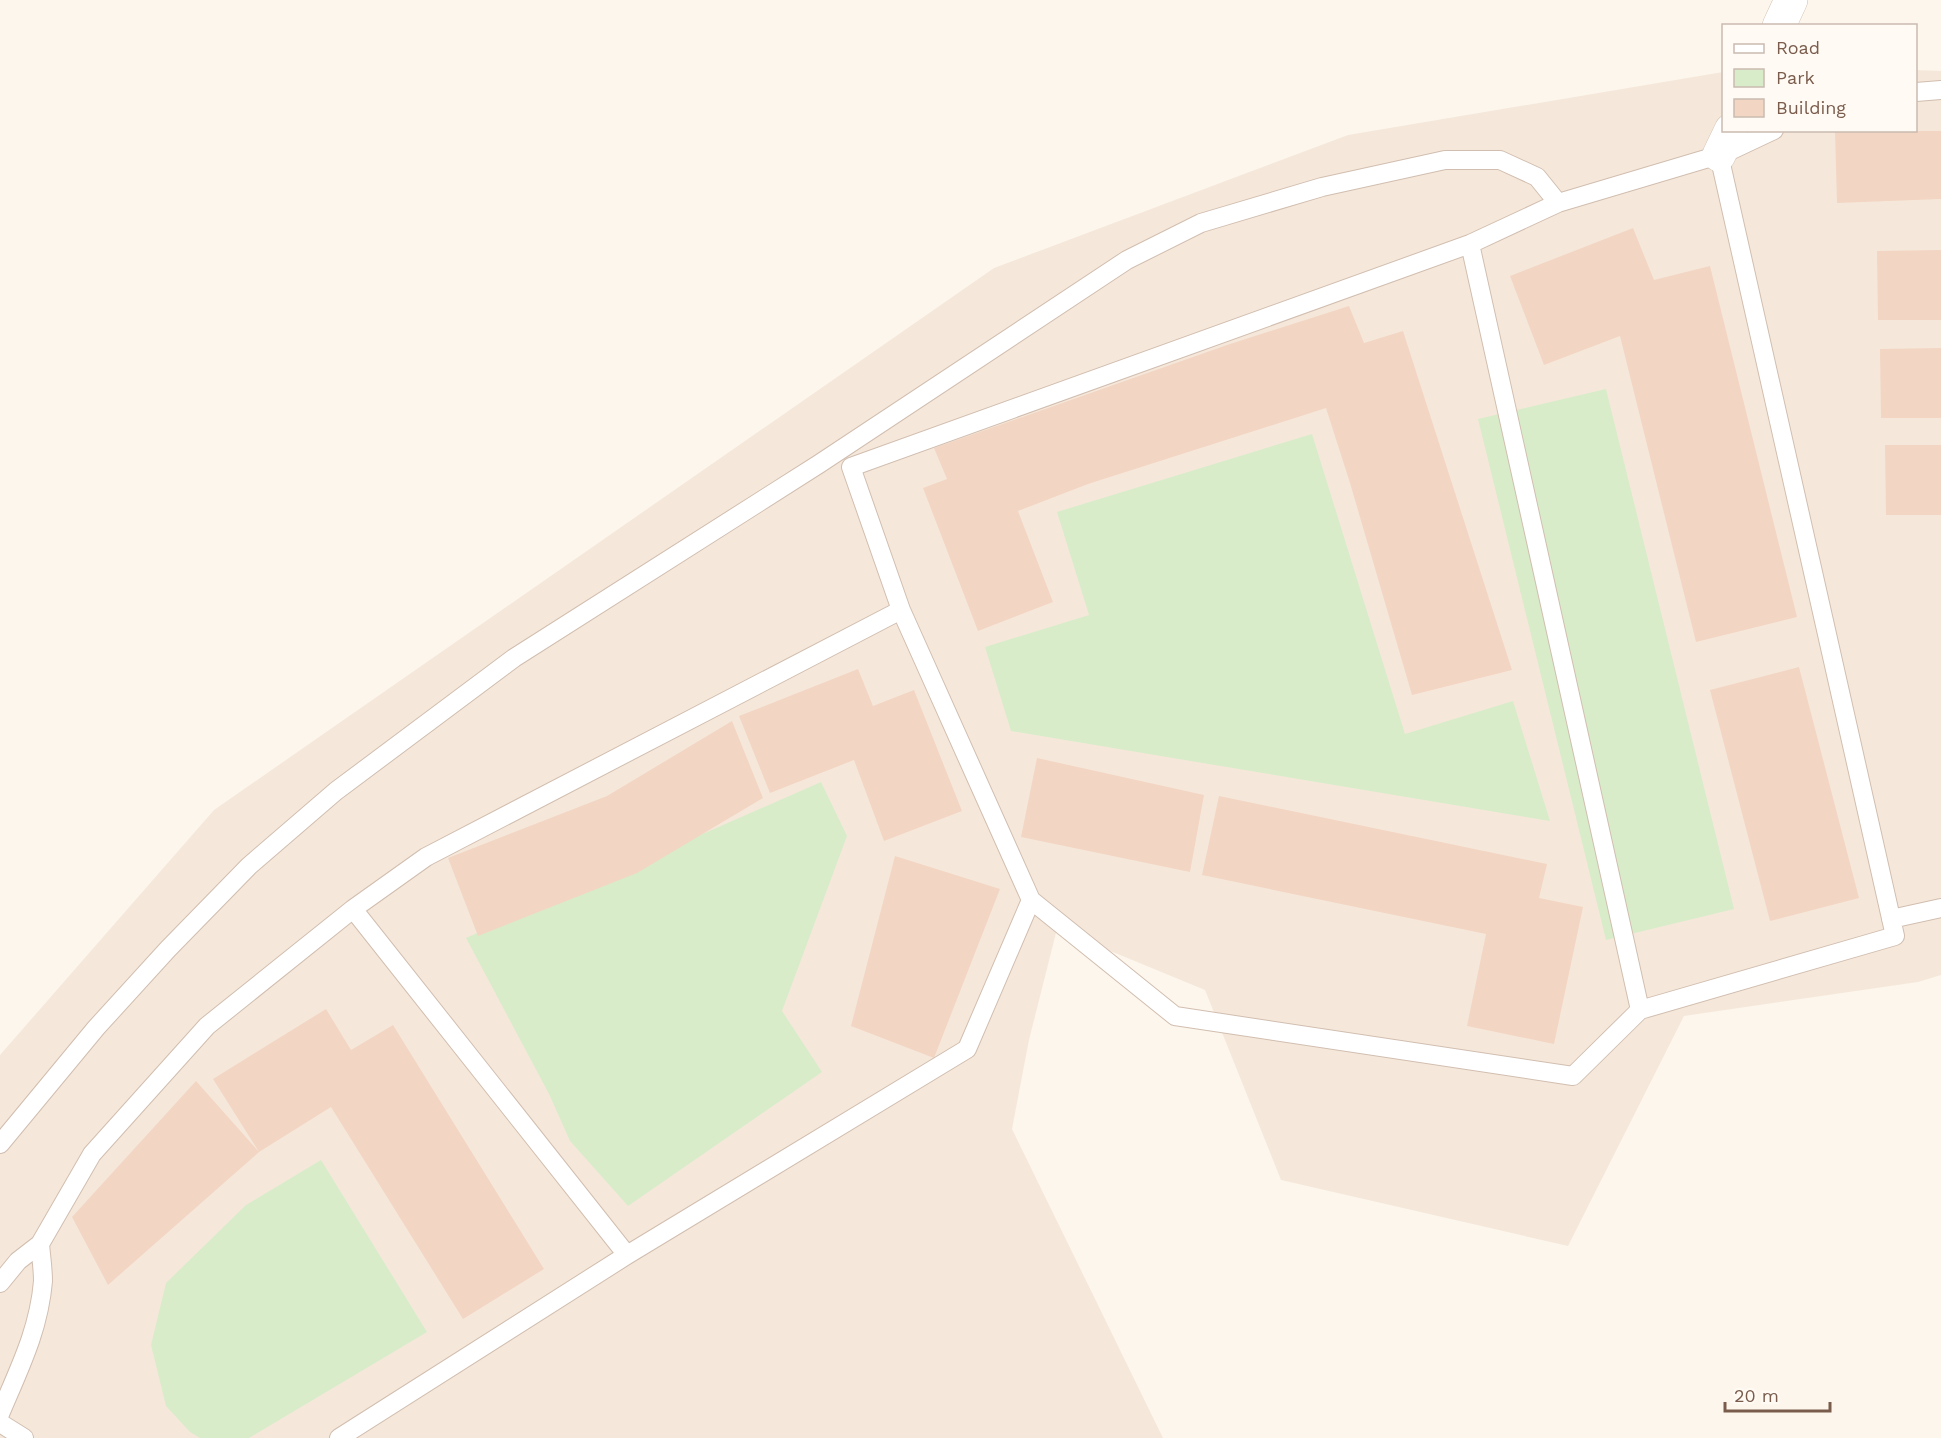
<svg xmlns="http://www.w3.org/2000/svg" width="1941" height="1438" font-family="'Work Sans',sans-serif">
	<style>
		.residential { fill: #f5e8da }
		.green { fill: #d8ecc9 }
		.building { fill: #f3d5c3 }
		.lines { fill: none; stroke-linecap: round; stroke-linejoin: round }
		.service-casing { stroke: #d1beb0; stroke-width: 20 }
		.minor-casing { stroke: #d1beb0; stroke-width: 34 }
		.service { stroke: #fff; stroke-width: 18 }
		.minor { stroke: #fff; stroke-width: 33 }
	</style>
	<rect width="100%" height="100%" fill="#fdf6ec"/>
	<path class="residential" d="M1916,70l25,1v904l-23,7 -234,34 -116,230 -287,-66 -76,-190 -148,-61 -28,111 -17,89 151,309h-1163v-383l214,-245 780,-542 354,-133 375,-63 1,58h192z"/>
	<path class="green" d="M1606,389l128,520 -128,31 -128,-521z
		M1312,434l93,300 108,-33 37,120 -539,-90 -26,-84 104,-32 -32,-103z
		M821,782l26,54 -65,175 40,61 -194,134 -58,-65 -21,-47 -83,-156z
		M321,1160l106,172 -178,106h-49l-10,-6 -24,-26 -15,-61 15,-62 80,-78z"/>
	<path class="building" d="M1835,131h106v68l-104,4z
		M1633,228l21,52 56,-14 87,351 -101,25 -76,-306 -76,29 -34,-89z
		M1941,250v70h-63l-1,-69z
		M1349,306l15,37 39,-12 109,339 -100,25 -62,-212 -24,-75 -238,76 -70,27 35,91 -75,29 -55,-143 24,-9 -13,-31 293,-103z
		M1941,348v70h-60l-1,-69z
		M1885,445h56v70h-55z
		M1799,667l60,231 -89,23 -60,-231z
		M858,669l15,37 41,-16 48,121 -78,30 -30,-81 -84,33 -31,-77z
		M732,721l31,77 -126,75 -159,63 -30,-78 159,-62z
		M1037,758l167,37 -14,77 -169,-35z
		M1219,796l328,68 -8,34 44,9 -29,137 -87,-18 19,-92 -284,-59z
		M895,856l105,33 -66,169 -83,-32z
		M326,1009l25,41 42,-25 151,244 -81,50 -132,-212 -72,45 -151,133 -36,-68 124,-136 63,71 -46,-73z"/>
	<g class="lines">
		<g class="service-casing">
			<path id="service" d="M1916,92l25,-2
				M1719,155l176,781 -255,74 -67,66 -398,-60 -144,-116 -130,-290 -50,-143 619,-223 88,-41z
				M1721,155l53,-25
				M1470,244l170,766
				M353,909l274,346
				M1891,919l50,-11
				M0,1144l96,-116 72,-79 81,-83 87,-75 178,-133 305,-194 308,-204 74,-37 121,-36 123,-27h55l37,17 21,26
				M0,1283l18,-22 22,-17 52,-90 115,-128 146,-117 73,-52 475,-247
				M0,1414c19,-45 39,-84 43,-133 0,-12 -2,-25 -3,-37
				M0,1423l24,15
				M339,1438l288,-183 340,-206 64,-149"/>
		</g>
		<g class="minor-casing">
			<path id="minor" d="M1779,26l12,-26
				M1719,155l12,-25"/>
		</g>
		<use href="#service" class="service"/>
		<use href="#minor" class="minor"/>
	</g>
	<rect x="1722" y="24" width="195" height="108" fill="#fffaf3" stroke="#cabbb1" stroke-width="1.5"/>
	<rect x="1734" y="44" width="30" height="9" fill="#ffffff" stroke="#cabbb1" stroke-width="1.5"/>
	<text x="1776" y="54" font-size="18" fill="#7a5c4d">Road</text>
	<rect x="1734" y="69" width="30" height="18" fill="#d8ecc9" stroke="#cabbb1" stroke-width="1.5"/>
	<text x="1776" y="84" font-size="18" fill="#7a5c4d">Park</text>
	<rect x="1734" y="99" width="30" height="18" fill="#f3d5c3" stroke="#cabbb1" stroke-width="1.5"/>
	<text x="1776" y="114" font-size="18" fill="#7a5c4d">Building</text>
	<path d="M1725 1402v9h105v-9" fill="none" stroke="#7a5c4d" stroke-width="3"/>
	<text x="1734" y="1402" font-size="18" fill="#7a5c4d" stroke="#fffaf3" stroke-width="4.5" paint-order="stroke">20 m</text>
</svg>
